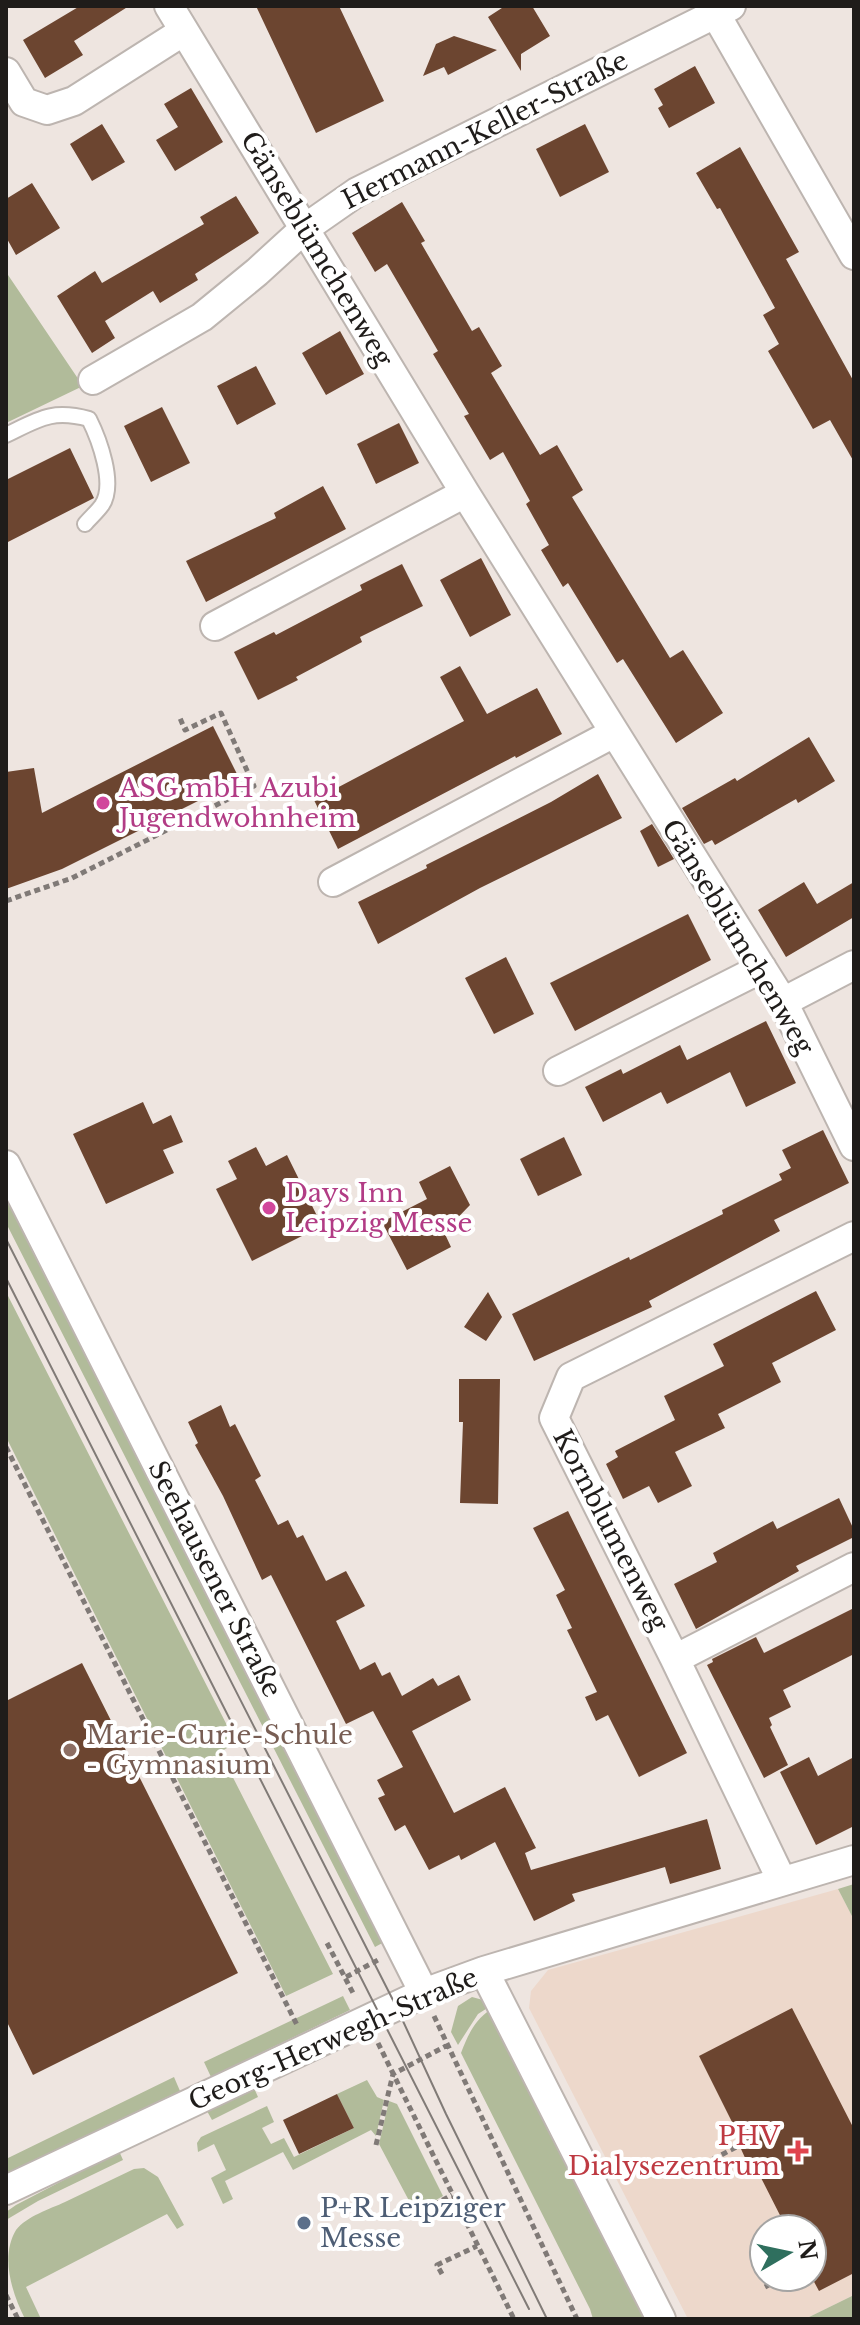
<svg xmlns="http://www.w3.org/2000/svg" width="860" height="2325" font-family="'Libre Baskerville',serif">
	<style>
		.commercial { fill: #edd8cb; fill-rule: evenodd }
		.green { fill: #b1bb9a }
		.building { fill: #6c4530 }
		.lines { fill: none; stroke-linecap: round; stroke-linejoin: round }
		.service-casing { stroke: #bdb5b0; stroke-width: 18 }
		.minor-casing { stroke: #bdb5b0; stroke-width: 32 }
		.path { stroke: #807a77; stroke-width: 5; stroke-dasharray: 6 4; stroke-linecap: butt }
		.service { stroke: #fff; stroke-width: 14 }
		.minor { stroke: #fff; stroke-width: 28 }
		.tram { stroke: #817b77; stroke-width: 2 }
		.hotel-dot { fill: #d1479c; stroke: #fff; stroke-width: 3 }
		.education-dot { fill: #8d6e63; stroke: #fff; stroke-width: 3 }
		.health-dot { fill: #e0444e; stroke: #fff; stroke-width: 3 }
		.service-dot { fill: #5c6f8a; stroke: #fff; stroke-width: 3 }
		.labels { text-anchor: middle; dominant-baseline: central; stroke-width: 8; stroke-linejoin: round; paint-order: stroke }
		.street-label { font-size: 26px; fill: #1f1c1a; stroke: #fff }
		.hotel-label { font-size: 26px; fill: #b23c85; stroke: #fff; text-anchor: start }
		.education-label { font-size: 26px; fill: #785e54; stroke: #fff; text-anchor: start }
		.health-label { font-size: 26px; fill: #be3a42; stroke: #fff; text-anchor: end }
		.service-label { font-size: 26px; fill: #4e5e75; stroke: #fff; text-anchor: start }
	</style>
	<rect width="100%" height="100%" fill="#eee5e0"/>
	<path class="commercial" d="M838,1889l16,31v375l-49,24h-117l-159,-311 2,-17 17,-21zM764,2229h48v48h-48z"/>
	<path class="green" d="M6,272l77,114 -77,37z
		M6,1193l380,748 -11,6 -369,-724z
		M6,1292l230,451 -16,9 113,222 -47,22 -280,-559z
		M854,1884v36l-16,-31z
		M343,1996l7,14 -139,67 -7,-15z
		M472,1997l11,3 6,7 -11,7 -20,31 -7,-13 7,-26z
		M490,2010l158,309h-55l-3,-10 -129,-256c7,-18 13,-32 29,-43z
		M174,2077l6,14 -174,83v-15z
		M367,2080l10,17 7,3 -8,36 -5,-6 -78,40 -10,-18 -58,29 8,18 -10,5 -12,-26 15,-8 -12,-26 -16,8 -1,-9 4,-6 66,-31 7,16 -12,6 9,16 13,-6 10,19 60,-29 -17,-34z
		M254,2088l4,9 -46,23 -5,-9z
		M389,2101l8,3 46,92 -28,16 -36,-68z
		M119,2151l4,9 -85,41 -32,19v-8l10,-7z
		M144,2168l14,9 26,48 -7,4 -10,-15 -141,73 15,32h-16c-13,-26 -25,-62 -9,-89 11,-14 34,-21 49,-28 23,-11 46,-22 69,-33z
		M854,2295v24h-49z"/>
	<path class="building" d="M80,6h49l-55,35 9,14 -38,23 -22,-38z
		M256,6h83l45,95 -68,32z
		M505,6h27l18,30 -29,18v17l-33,-54z
		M454,36l43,14 -49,25 -4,-8 -21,9 13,-32z
		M695,66l20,37 -46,25 -11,-20 5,-3 -9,-16z
		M191,88l32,54 -48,29 -19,-31 22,-13 -14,-23z
		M102,124l23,38 -33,19 -22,-37z
		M585,124l24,48 -49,25 -24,-48z
		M740,147l59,105 -13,7 68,123v80l-24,-42 -17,9 -45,-78 11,-7 -16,-29 12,-7 -55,-100 -3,1 -21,-36z
		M32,183l28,45 -44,27 -10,-18v-38z
		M236,196l23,37 -64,41 3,6 -38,23 -7,-12 -48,30 10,17 -23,15 -35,-57 38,-25 7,12 102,-59 -4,-7z
		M402,202l23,39 -4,2 51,88 7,-4 23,39 -11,7 49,82 17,-10 26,45 -11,7 98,161 13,-8 40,63 -47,30 -53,-84 -6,4 -49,-80 -5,4 -22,-37 8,-5 -23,-41 4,-3 -27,-49 -13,8 -26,-44 5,-2 -36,-60 5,-3 -51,-87 -12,8 -23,-39z
		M340,331l24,43 -38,21 -24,-42z
		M256,366l20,38 -39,21 -20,-39z
		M162,407l28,56 -39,19 -27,-56z
		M399,423l20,40 -43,21 -19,-40z
		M70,448l24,50 -88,45v-63z
		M323,486l23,43 -140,73 -20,-41 90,-43 -2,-5z
		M481,558l30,57 -41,22 -30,-57z
		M402,564l21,42 -63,31 2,5 -66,35 2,3 -40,20 -24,-48 40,-20 2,3 86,-45 -2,-5z
		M460,666l27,48 50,-26 25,46 -46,24 -1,-2 -177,93 -24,-49 150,-79 -24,-44z
		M213,726l27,54 -178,89 -56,20v-117l28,-4 8,45z
		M809,737l26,44 -37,22 -2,-4 -81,46 -3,-5 -8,4 -22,-36 53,-30 2,3z
		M598,774l24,44 -142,70 -102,56 -20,-42 69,-34 -1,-3 125,-63z
		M652,824l22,35 -16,8 -18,-36z
		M804,882l13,22 37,-22v35l-68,40 -28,-47z
		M688,914l23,46 -136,71 -25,-48z
		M506,957l28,57 -40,20 -29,-56z
		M766,1021l30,62 -50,24 -16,-35 -63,32 -6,-12 -58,30 -18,-35 36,-18 2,5 57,-29 7,15z
		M143,1102l10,22 18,-9 12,27 -20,8 11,23 -68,31 -33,-70z
		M823,1130l26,53 -75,37 6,11 -131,70 3,6 -118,54 -22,-47 117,-57 1,3 93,-46 -1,-4 60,-30 -3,-6 12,-6 -9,-18z
		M564,1137l18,38 -44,21 -18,-37z
		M256,1147l10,19 21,-11 35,71 -70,35 -36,-72 21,-10 -9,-18z
		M450,1166l20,39 -26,27 7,15 -44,23 -25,-48 45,-23 -8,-17z
		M816,1291l20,39 -64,33 9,19 -63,32 7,14 -50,24 17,34 -34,17 -9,-17 -26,13 -17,-35 12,-7 -3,-6 60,-31 -11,-24 60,-30 -11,-22z
		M488,1292l14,25 -16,24 -22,-14z
		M459,1379h41l-2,125 -38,-1 3,-81h-4z
		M221,1405l9,22 5,-3 26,52 -6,4 23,45 10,-5 9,18 6,-3 23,46 20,-10 19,35 -29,15 24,49 15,-8 7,14 8,-4 12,24 31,-18 5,8 21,-11 12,25 -59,31 42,82 51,-26 31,61 -11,5 6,17 176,-51 14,50 -51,15 -5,-17 -93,27 3,7 -41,20 -39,-79 -34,18 -2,-5 -30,15 -24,-45 -10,6 -17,-33 7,-3 -8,-15 26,-13 -30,-56 -27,13 -75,-149 -9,5 -39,-84 -28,-51 3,-2 -10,-21z
		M839,1498l15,32v7l-58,29 3,5 -103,58 -22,-45 43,-22 -4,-9 60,-32 4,8z
		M568,1511l119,242 -48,24 -31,-62 -12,6 -11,-24 12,-5 -30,-62 5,-2 -16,-33 9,-5 -32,-62z
		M854,1608v46l-71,36 8,17 -22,11 3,7 -2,2 18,38 -24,13 -57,-113 6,-3 -1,-3 44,-22 8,16z
		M82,1663l156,310 -205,102 -27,-55v-319z
		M809,1757l9,19 36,-19v69l-38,19 -36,-73z
		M792,2008l62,121v144l-35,18 -7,-13v-49h-25l-36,-71 -5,2 -14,-31 3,-1 -36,-72z
		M337,2094l17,34 -55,26 -16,-34z"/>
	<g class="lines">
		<g class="service-casing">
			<path id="service" d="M6,435c33,-16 46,-26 83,-16 10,20 27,65 13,86 -5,7 -12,13 -17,19"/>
		</g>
		<g class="minor-casing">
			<path id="minor" d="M169,6l296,487 318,509 71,144
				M711,6l143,249
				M6,72l18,30 23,8 27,-9 110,-70
				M93,380l109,-63 55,-45 47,-43 53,-37 374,-186
				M215,626l250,-133
				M333,882l281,-149
				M783,1002l71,-37
				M558,1071l204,-103
				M6,1165l418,828
				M675,1659l179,-92
				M782,1881l-107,-222 -121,-241 17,-41 283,-141
				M484,1971l177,348
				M6,2190l418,-197 60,-22 370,-111"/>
		</g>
		<path class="path" d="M6,901l66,-23 182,-92 -33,-73 -36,17 -5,-12
			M6,1447l291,578
			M327,1943l27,52
			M346,1977l32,-17
			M434,2016l143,303
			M378,2043l136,276
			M376,2145l17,-71 53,-28
			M704,2164l36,-19
			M410,2210l3,6 39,-21
			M442,2274l-5,-9 40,-19
			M765,2287l18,-10
			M6,2295l12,24"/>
		<use href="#service" class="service"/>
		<use href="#minor" class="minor"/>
		<path class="tram" d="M6,1239l390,767 50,108 101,205
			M6,1278l523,1031"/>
	</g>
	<g class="hotel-dot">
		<circle cx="103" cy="803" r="8"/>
		<circle cx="269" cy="1208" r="8"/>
	</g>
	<circle class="education-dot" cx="70" cy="1750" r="8"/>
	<path class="health-dot" d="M794 2139h8v8h8v8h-8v8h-8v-8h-8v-8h8z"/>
	<circle class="service-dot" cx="304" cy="2223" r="8"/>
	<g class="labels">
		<g class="street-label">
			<text transform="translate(485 130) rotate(-27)">Hermann-Keller-Straße</text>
			<text transform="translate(317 249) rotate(59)">Gänseblümchenweg</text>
			<text transform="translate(738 937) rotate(59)">Gänseblümchenweg</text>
			<text transform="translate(611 1530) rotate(63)">Kornblumenweg</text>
			<text transform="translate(215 1579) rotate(63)">Seehausener Straße</text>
			<text transform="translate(333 2039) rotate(-24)">Georg-Herwegh-Straße</text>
		</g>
		<g class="hotel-label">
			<text x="119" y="788">ASG mbH Azubi<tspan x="119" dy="30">Jugendwohnheim</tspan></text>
			<text x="285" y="1193">Days Inn<tspan x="285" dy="30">Leipzig Messe</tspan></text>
		</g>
		<g class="education-label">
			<text x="86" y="1735">Marie-Curie-Schule<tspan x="86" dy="30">- Gymnasium</tspan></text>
		</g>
		<g class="health-label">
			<text x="780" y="2136">PHV<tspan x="780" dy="30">Dialysezentrum</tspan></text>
		</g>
		<g class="service-label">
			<text x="320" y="2208">P+R Leipziger<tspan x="320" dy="30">Messe</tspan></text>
		</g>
	</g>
	<rect width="860" height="2325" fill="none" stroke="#1f1c1a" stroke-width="16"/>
	<g transform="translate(788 2253) rotate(81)"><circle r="38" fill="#ffffff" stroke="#a5a4a3" stroke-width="2"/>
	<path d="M0-6L14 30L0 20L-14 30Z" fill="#2f6f5e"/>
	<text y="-12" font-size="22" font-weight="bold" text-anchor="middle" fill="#1f1c1a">N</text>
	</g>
</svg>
